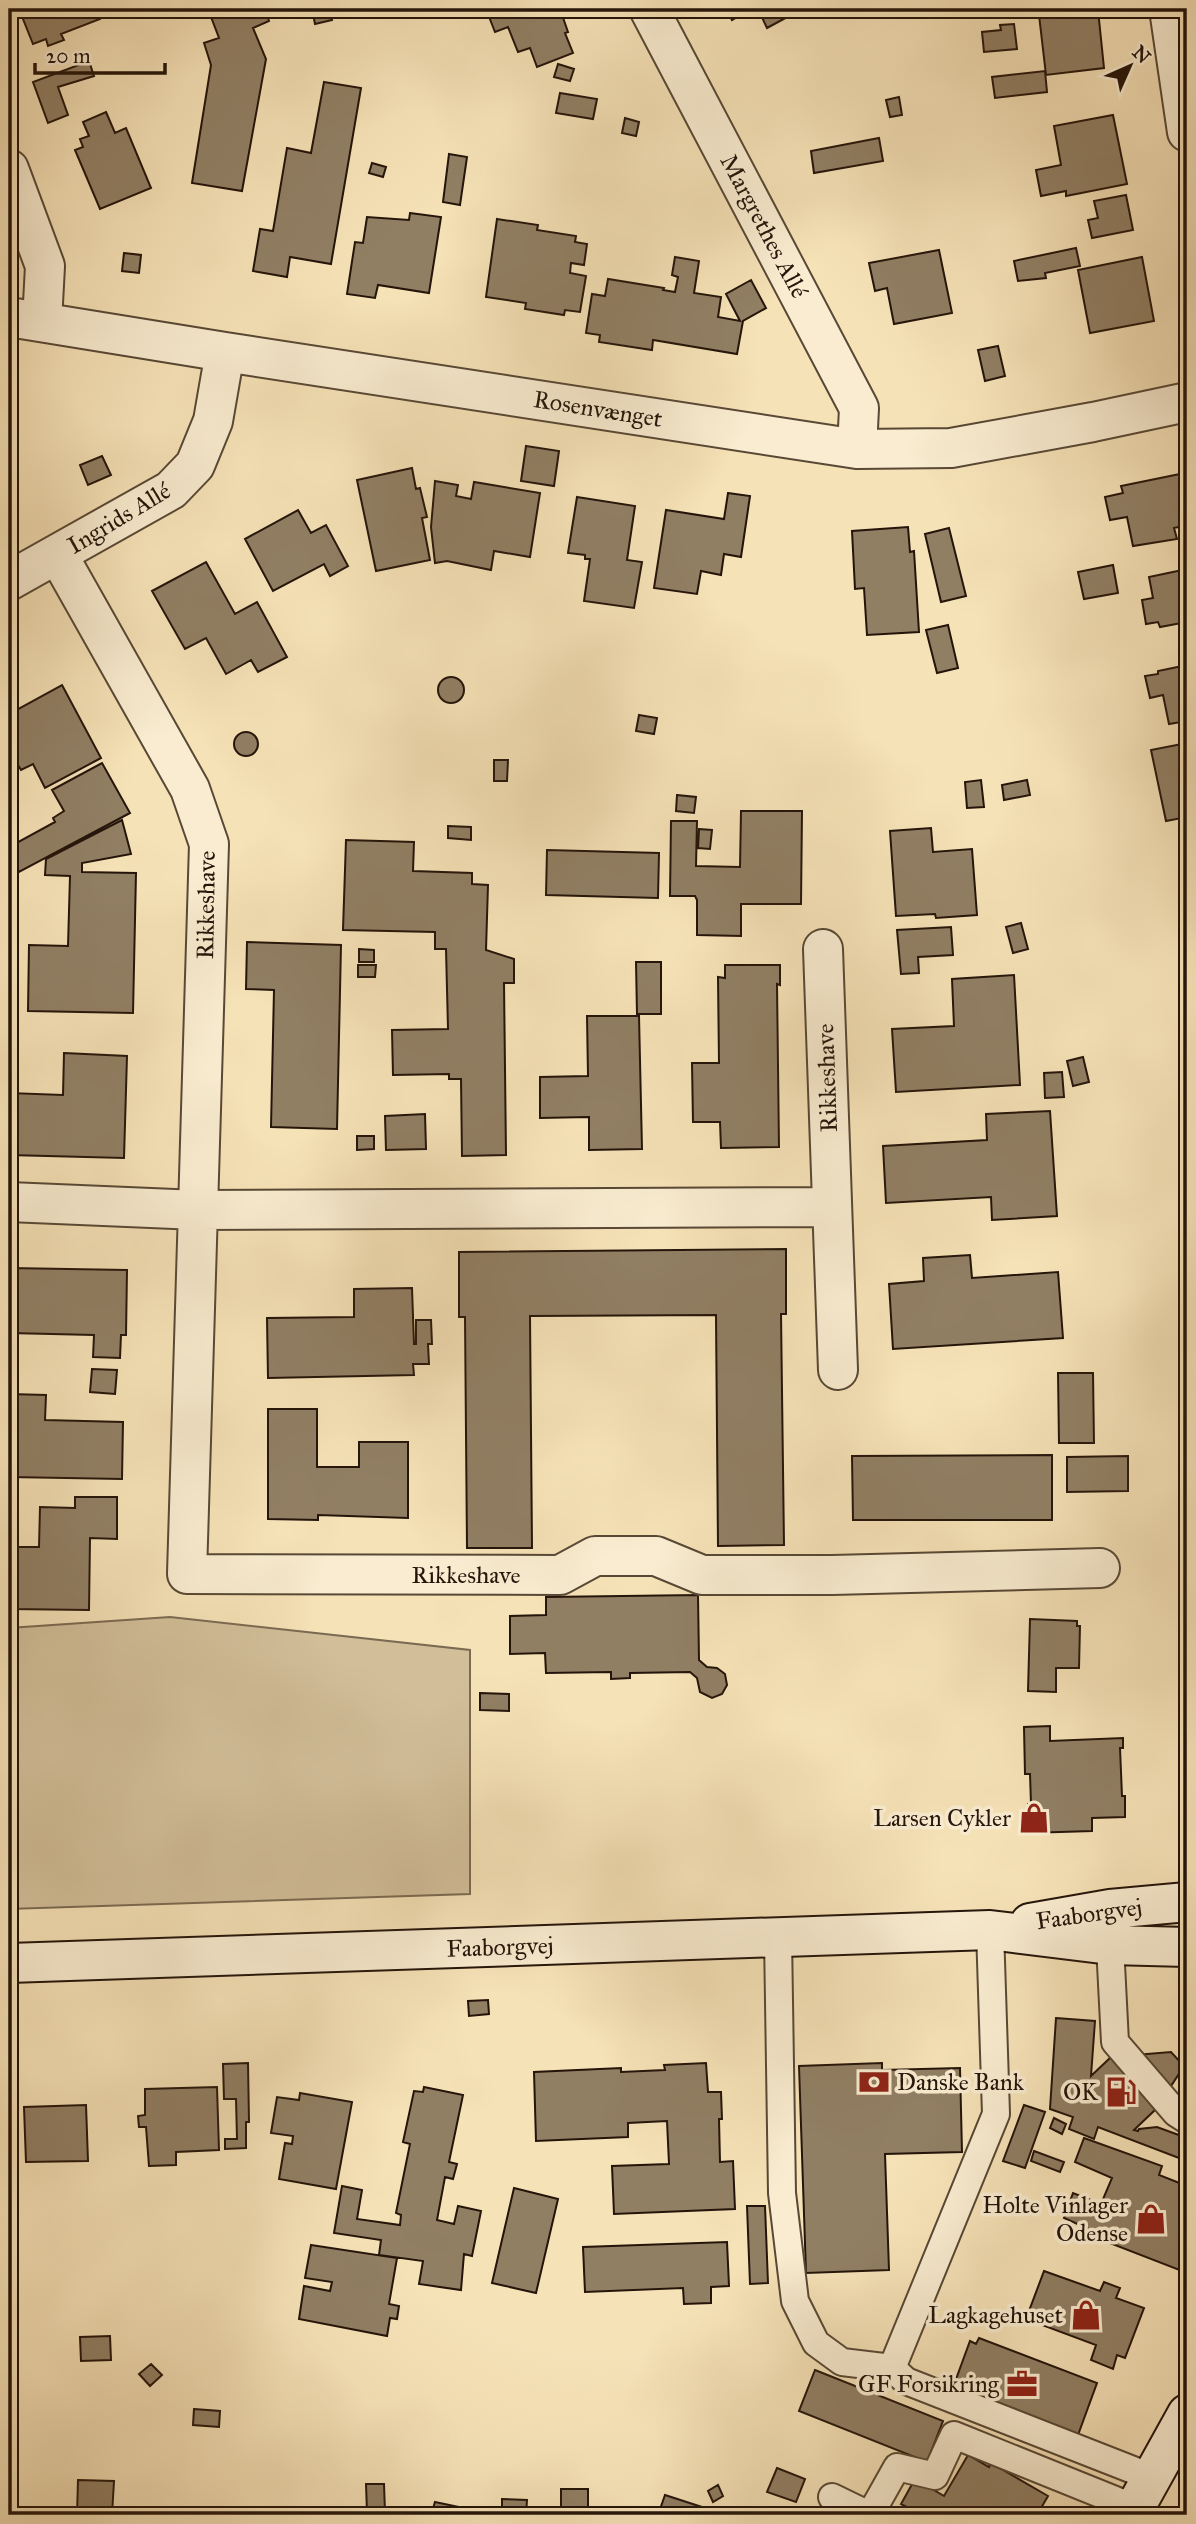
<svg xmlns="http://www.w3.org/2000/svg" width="1196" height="2524" font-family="'IM FELL Great Primer',serif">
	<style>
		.green { fill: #d2bf9a; stroke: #7b6a52; stroke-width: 2 }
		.building { fill: #917f64; stroke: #24140a; stroke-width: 2 }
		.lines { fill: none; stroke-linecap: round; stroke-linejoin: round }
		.lane-casing { stroke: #584835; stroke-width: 30 }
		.street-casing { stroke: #584835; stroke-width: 42 }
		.secondary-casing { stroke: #24140a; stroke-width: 42 }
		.lane { stroke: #f9ecd0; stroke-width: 26 }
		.street { stroke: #f9ecd0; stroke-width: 38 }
		.secondary { stroke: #f9ecd0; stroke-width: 38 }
		.labels { text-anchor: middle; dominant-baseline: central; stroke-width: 7; stroke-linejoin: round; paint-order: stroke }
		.street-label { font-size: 24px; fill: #24140a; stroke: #f9ecd0 }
		.poi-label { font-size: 24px; fill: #24140a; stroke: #f9ecd0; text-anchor: end }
	</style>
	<rect width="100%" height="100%" fill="#f6e2b7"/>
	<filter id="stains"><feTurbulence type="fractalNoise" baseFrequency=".00286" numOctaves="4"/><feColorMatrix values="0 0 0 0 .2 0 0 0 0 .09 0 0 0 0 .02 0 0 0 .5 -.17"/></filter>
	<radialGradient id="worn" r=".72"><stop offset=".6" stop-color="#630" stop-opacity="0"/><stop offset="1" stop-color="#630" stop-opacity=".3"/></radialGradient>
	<path class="green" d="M170,1617l300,33v244l-461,15v-281z"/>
	<path class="building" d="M19,9h77l4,10 -39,15 3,6 -16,6 -2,-7 -13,5z
		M208,9h57l4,12 -16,7 13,31 -24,132 -50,-8 19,-118 -7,-22 15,-5z
		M312,9h17l3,11 -17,4z
		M486,9h74l8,23 -3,1 8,20 -36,14 -7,-19 -12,4 -10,-25 -13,5z
		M726,9h76l-35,19 -7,-15 -11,-3 -17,10z
		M1053,9h22l1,4 22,-3 6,58 -58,7 -7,-60 15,-1z
		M1014,24l3,25 -33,3 -2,-20 19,-2 -1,-5z
		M89,61l5,15 -36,11 10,28 -20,8 -15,-41z
		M558,64l16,5 -4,12 -16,-4z
		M1045,71l2,21 -52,6 -3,-21z
		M324,82l37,6 -30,176 -41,-7 -3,20 -34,-6 7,-42 13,2 14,-83 24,5z
		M560,93l37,6 -4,20 -37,-6z
		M899,97l3,18 -12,2 -4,-17z
		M106,112l9,21 11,-5 25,60 -51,21 -25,-59 8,-3 -3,-8 9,-3 -6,-14z
		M1113,115l14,69 -61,12v-5l-25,5 -5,-26 25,-5 -7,-39z
		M625,118l14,4 -3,14 -14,-3z
		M879,138l4,23 -69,12 -3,-22z
		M449,154l18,3 -7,48 -17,-3z
		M372,163l14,4 -3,10 -14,-4z
		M1126,195l7,35 -41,8 -4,-18 10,-2 -4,-17z
		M410,213l31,4 -12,76 -51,-8 -3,13 -28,-4 8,-52 8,1 4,-26 42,3z
		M497,219l41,6 -1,5 39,6 -1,6 12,2 -3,21 -13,-2 -1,10 16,3 -6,36 -15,-2 -1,5 -39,-6 1,-6 -40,-6z
		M1076,248l4,18 -35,7 1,5 -28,3 -4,-20z
		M939,250l13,63 -58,11 -7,-36 -12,3 -6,-28z
		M124,253l17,2 -2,18 -17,-2z
		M675,257l24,4 -5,32 27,4 -3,20 22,4 -14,-27 25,-14 15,28 -23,13 -6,33 -84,-14 -1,10 -53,-8 1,-7 -14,-2 6,-39 13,2 3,-17 56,9 -1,2 12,2 3,-15 -6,-2z
		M1142,257l12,64 -64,12 -12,-63z
		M998,346l7,30 -20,5 -7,-31z
		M526,446l33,5 -5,35 -33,-5z
		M102,456l9,19 -23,10 -8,-20z
		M412,468l4,21 4,-1 7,29 -5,1 8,42 -54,11 -19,-91z
		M1180,474l7,36v15l-13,3 3,11 -44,7 -6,-29 -17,3 -5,-23 18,-4 -2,-7z
		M435,481l23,4 -2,11 15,3 3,-17 66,11 -10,64 -36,-6 -3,19 -44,-9 -12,2 -4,-36z
		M728,493l22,3 -9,61 -17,-3 -3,21 -20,-4 -4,23 -43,-6 12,-78 58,9z
		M577,497l58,9 -8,54 15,2 -8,46 -50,-7 6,-42h-5v-4l-17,-2z
		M298,510l13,23 15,-8 22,41 -18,10 -6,-12 -51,27 -28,-52z
		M908,527l2,25 4,-1 5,81 -52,3 -3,-47 -9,1 -3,-58z
		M949,528l17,68 -25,6 -16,-68z
		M206,562l29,52 22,-12 30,55 -29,15 -7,-12 -25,14 -20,-36 -21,11 -33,-58z
		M1113,565l5,28 -34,6 -6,-27z
		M1187,569v53l-27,5 -2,-5 -12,2 -4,-24 11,-2 -4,-21z
		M948,625l10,43 -21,5 -11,-43z
		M1187,665v56l-18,3 -6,-29 -13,3 -5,-22 13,-2v-3z
		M438 690a13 13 0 1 1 26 0a13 13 0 1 1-26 0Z
		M62,685l39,73 -56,30 -12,-24 -12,6 -9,-15 -3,2v-43z
		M639,715l18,3 -3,16 -18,-3z
		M234 744a12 12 0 1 1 24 0a12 12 0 1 1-24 0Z
		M1187,743v74l-21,4 -15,-71z
		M494,760h14l-1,21h-13z
		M102,763l28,50 -111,59 -10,-19v-6l46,-25 -2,-4 11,-7 -12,-21z
		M981,780l3,27 -17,1 -2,-26z
		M1027,780l3,15 -26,5 -2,-15z
		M677,795l19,2 -2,16 -18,-2z
		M741,811h61l-1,93h-60v32l-44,-1v-35l-2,-4h-25l1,-75h26l-1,45 44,1z
		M122,820l9,34 -49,9v9l54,1 -3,140 -105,-2 1,-66 39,1 2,-70 -25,-1 1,-16z
		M448,826l23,1v13l-23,-2z
		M931,828l2,24 39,-3 5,66 -41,3 -1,-4 -39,2 -6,-85z
		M699,829l13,1 -2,19 -12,-1z
		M346,840l68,2 -1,29 59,2v11l16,1 -2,65 28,9v24h-10l2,172 -44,1 -1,-77h-12v-5l-56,1 -1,-45 56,-1 -2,-80h-11v-17l-92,-2z
		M547,850l112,3 -1,45 -112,-3z
		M1021,923l7,26 -15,4 -7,-26z
		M951,927l2,28 -35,2 1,16 -18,1 -4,-44z
		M247,942l94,3 -4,184 -66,-2 3,-137 -28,-1z
		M359,949l15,1v12h-15z
		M636,962h25v52h-24z
		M358,965h18l-1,12h-17z
		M725,965h55v20l-3,-1 2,163 -58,1 -1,-26h-27l-1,-59h27l-1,-86 7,1z
		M1014,975l6,110 -124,7 -4,-63 62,-3 -2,-47z
		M587,1016h52l3,133 -53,1v-33l-49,1v-41l48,-1z
		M64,1053l63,3 -3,102 -115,-3v-62l54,2z
		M1083,1057l6,25 -16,4 -6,-25z
		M1062,1072l2,25 -19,1 -1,-25z
		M1050,1111l7,105 -65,4 -1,-23 -105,6 -3,-57 104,-6 -1,-26z
		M425,1114l1,35 -40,1 -1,-34z
		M357,1136h17v13l-17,1z
		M786,1249v65h-5l3,231 -66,1 -2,-231 -186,1 2,232h-65l-2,-231h-6v-65z
		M970,1255l2,23 86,-6 5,66 -170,11 -4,-65 35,-3 -1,-23z
		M9,1268l118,2 -1,65h-5l-1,23 -27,-1 1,-22 -85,-2z
		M412,1288l2,56h2v-24h15l1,24h-4l1,20h-16l1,11 -146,3 -1,-60 87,-1v-28z
		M92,1369l25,1 -2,24 -25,-2z
		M1058,1373h35l1,70h-35z
		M9,1394l37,1 -1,25 78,2 -1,57 -113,-2z
		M268,1409h49v58h42v-25h49v76l-90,-3v5l-50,-1z
		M1052,1455v65h-199l-1,-64z
		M1128,1456v35l-61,1v-35z
		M75,1497h42v42l-27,-1 -1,72 -80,-1v-62h30l1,-40 35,1z
		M698,1595l1,65 8,7 10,1 8,6 2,11 -5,9 -10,4 -12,-6 -3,-14 -7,-6 -60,1v5l-19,1v-7l-65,1 -1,-20 -35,1v-38l36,-1v-18z
		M1030,1619l47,2v5h3l-1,42h-23v24l-28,-1z
		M480,1693l29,1v17l-29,-1z
		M1050,1726v15l73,-3v10h-3l2,48h3v21l-33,1v13l-64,2v-29h3l-1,-30h-5l-1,-47z
		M488,2000l1,14 -20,2 -1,-15z
		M1056,2018l39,3 -4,55 20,-19 60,-5 13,14 -28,43 -22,21 4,1 1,-2 18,-2 30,11v13l-3,9 -86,-33 -4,12 -25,-10 4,-12 -23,-8z
		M248,2063l1,59h-3v26l-21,1v-10h12l-1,-40h-12l-1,-35z
		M706,2063l2,29h13l1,27h-3l1,43 13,-1 2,48 -121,5 -2,-48 57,-2 -2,-43 -39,2v14l-92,4 -2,-69 87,-4v4l44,-2 -1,-5z
		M882,2063v7l78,-2 2,84 -77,2 4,116 -83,3 -7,-207z
		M217,2087l2,63 -43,2v13l-27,1 -3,-39h-7l-1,-11 7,-1v-26z
		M424,2087l39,8 -14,67 8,2 -4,15 -8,-2 -8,43 17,4 4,-18 23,5 -9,45 -8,-2 -3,36 -42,-6 4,-23 -44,-6 2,-15 -47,-7 8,-47 20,4 -5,29 43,6 1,-10 -5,-2 14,-69 -7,-2 11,-51 9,1z
		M300,2093l52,9 -16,87 -57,-10 6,-36 7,1 1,-8 -22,-3 6,-36 22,3z
		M86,2105l2,56 -62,1 -2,-55z
		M1024,2105l21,7 -20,56 -22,-7z
		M1054,2118l12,6 -4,10 -12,-6z
		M1084,2138l78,28 -3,9 28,11v72l-5,13 -93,-36 2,-5 -27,-12 9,-25 28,11 11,-26 -37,-16z
		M1034,2151l30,11 -4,10 -29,-11z
		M9,2160h2l2,55 -4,1z
		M514,2188l44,11 -22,94 -44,-10z
		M747,2206h18l3,77 -18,1z
		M727,2242l2,44 -18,1v16l-27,1 -1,-16 -98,4 -2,-45z
		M311,2245l86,13 -8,46 10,2 -2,13 -7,-1 -3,18 -88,-17 5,-33 26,5 2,-9 -27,-4z
		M1044,2271l56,20 4,-9 16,6 -4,10 28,10 -19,50 -8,-3 -4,14 -22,-9 5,-15 -70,-26z
		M110,2336l1,24 -30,1 -1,-24z
		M979,2338l118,45 -19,52 -119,-44 2,-7 -6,-2 15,-41 6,3z
		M151,2364l11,11 -12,11 -11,-12z
		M815,2370l128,51 -16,41 -128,-51z
		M194,2409l26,2 -1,16 -26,-2z
		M968,2455l21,12 2,-4 57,33 -11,19h-115l-21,-11 14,-25 29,17z
		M777,2468l28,11 -9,23 -29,-10z
		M78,2480l36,1 -2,34h-35z
		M366,2484h18l1,28h-18z
		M718,2485l5,11 -10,6 -5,-11z
		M561,2489h27v26h-27z
		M665,2495l40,13 -1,4 11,3h-57z
		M502,2499l25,1 -1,15h-24z
		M435,2502l48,10v3h-52z"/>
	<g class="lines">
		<g class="lane-casing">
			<path id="lane" d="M990,1930l6,184 -104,254 14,13 245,96
				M778,1937l4,256 13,108 21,42 26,19 50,6
				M1110,1945l5,97 61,71 11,7
				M832,2497l37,18
				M870,2515l27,-48 38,9 19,-41 181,73"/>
		</g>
		<g class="street-casing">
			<path id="street" d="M649,9l210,399 -2,41
				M1169,9l18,123
				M9,169l36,97 -3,56
				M9,317l216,35 632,97 94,-1 142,-26 94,-20
				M58,555l132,234 19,55 -22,730 373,1 35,-19h61l46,19h130l268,-7
				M9,581l162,-91 24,-25 18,-44 12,-69
				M823,949l15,421
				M9,1202l189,8 634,-3"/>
		</g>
		<g class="secondary-casing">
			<path id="secondary" d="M1030,1923l80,-14 77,-7
				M9,1963l981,-33 120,15 77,2
				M1131,2515l56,-101"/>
		</g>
		<use href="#lane" class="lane"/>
		<use href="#street" class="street"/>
		<use href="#secondary" class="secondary"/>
	</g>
	<defs>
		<g id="shop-bare" transform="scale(2.415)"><path d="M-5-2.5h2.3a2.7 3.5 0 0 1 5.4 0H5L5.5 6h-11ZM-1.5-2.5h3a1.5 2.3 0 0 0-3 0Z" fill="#8f2418" stroke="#f9ecd0" stroke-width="2.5" paint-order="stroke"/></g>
		<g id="bank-bare" transform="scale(2.415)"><path d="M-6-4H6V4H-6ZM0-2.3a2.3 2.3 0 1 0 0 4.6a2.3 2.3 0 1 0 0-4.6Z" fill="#8f2418" stroke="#f9ecd0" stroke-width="2.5" paint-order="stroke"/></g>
		<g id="fuel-bare" transform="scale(2.415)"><path d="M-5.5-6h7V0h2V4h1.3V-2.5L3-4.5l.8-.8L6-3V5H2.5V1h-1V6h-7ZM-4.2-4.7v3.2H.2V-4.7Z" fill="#8f2418" stroke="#f9ecd0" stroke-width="2.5" paint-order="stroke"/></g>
		<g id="office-bare" transform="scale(2.415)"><path d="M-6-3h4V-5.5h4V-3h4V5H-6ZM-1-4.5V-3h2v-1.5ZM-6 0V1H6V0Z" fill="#8f2418" stroke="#f9ecd0" stroke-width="2.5" paint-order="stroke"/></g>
	</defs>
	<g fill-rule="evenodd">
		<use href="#shop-bare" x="1034" y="1818"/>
		<use href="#bank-bare" x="874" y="2082"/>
		<use href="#fuel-bare" x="1121" y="2092"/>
		<use href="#shop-bare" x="1151" y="2219"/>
		<use href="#shop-bare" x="1086" y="2315"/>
		<use href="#office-bare" x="1022" y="2384"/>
	</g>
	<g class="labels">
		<g class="street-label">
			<text transform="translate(764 226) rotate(62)">Margrethes Allé</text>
			<text transform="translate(598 409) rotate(9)">Rosenvænget</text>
			<text transform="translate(119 518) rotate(-31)">Ingrids Allé</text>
			<text transform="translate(206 905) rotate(-89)">Rikkeshave</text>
			<text transform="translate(827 1078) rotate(-92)">Rikkeshave</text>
			<text x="466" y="1575">Rikkeshave</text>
			<text transform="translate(1089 1914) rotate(-8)">Faaborgvej</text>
			<text transform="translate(500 1947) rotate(-2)">Faaborgvej</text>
		</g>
		<g class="poi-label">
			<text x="1011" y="1818">Larsen Cykler</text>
			<text x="897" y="2082" text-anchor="start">Danske Bank</text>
			<text x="1098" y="2092">OK</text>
			<text x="1128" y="2205">Holte Vinlager<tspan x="1128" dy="28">Odense</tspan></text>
			<text x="1063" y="2315">Lagkagehuset</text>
			<text x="999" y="2384">GF Forsikring</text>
		</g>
	</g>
	<rect width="1196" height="2524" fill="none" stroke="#f6e2b7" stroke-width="35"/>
	<rect x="10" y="10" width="1175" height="2503" fill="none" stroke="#24140a" stroke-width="3.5"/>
	<rect x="18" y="18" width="1161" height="2489" fill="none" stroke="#24140a" stroke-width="2"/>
	<g transform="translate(1130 66) rotate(45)" stroke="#f9ecd0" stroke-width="5" paint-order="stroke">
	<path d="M0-5L12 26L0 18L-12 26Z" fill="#24140a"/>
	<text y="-10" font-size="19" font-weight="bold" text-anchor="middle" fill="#24140a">N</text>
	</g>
	<path d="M35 63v10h130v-10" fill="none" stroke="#24140a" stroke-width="3.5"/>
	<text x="46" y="63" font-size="21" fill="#24140a" stroke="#f9ecd0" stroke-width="5" paint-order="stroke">20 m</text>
	<rect width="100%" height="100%" filter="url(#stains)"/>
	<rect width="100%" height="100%" fill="url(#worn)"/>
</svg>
